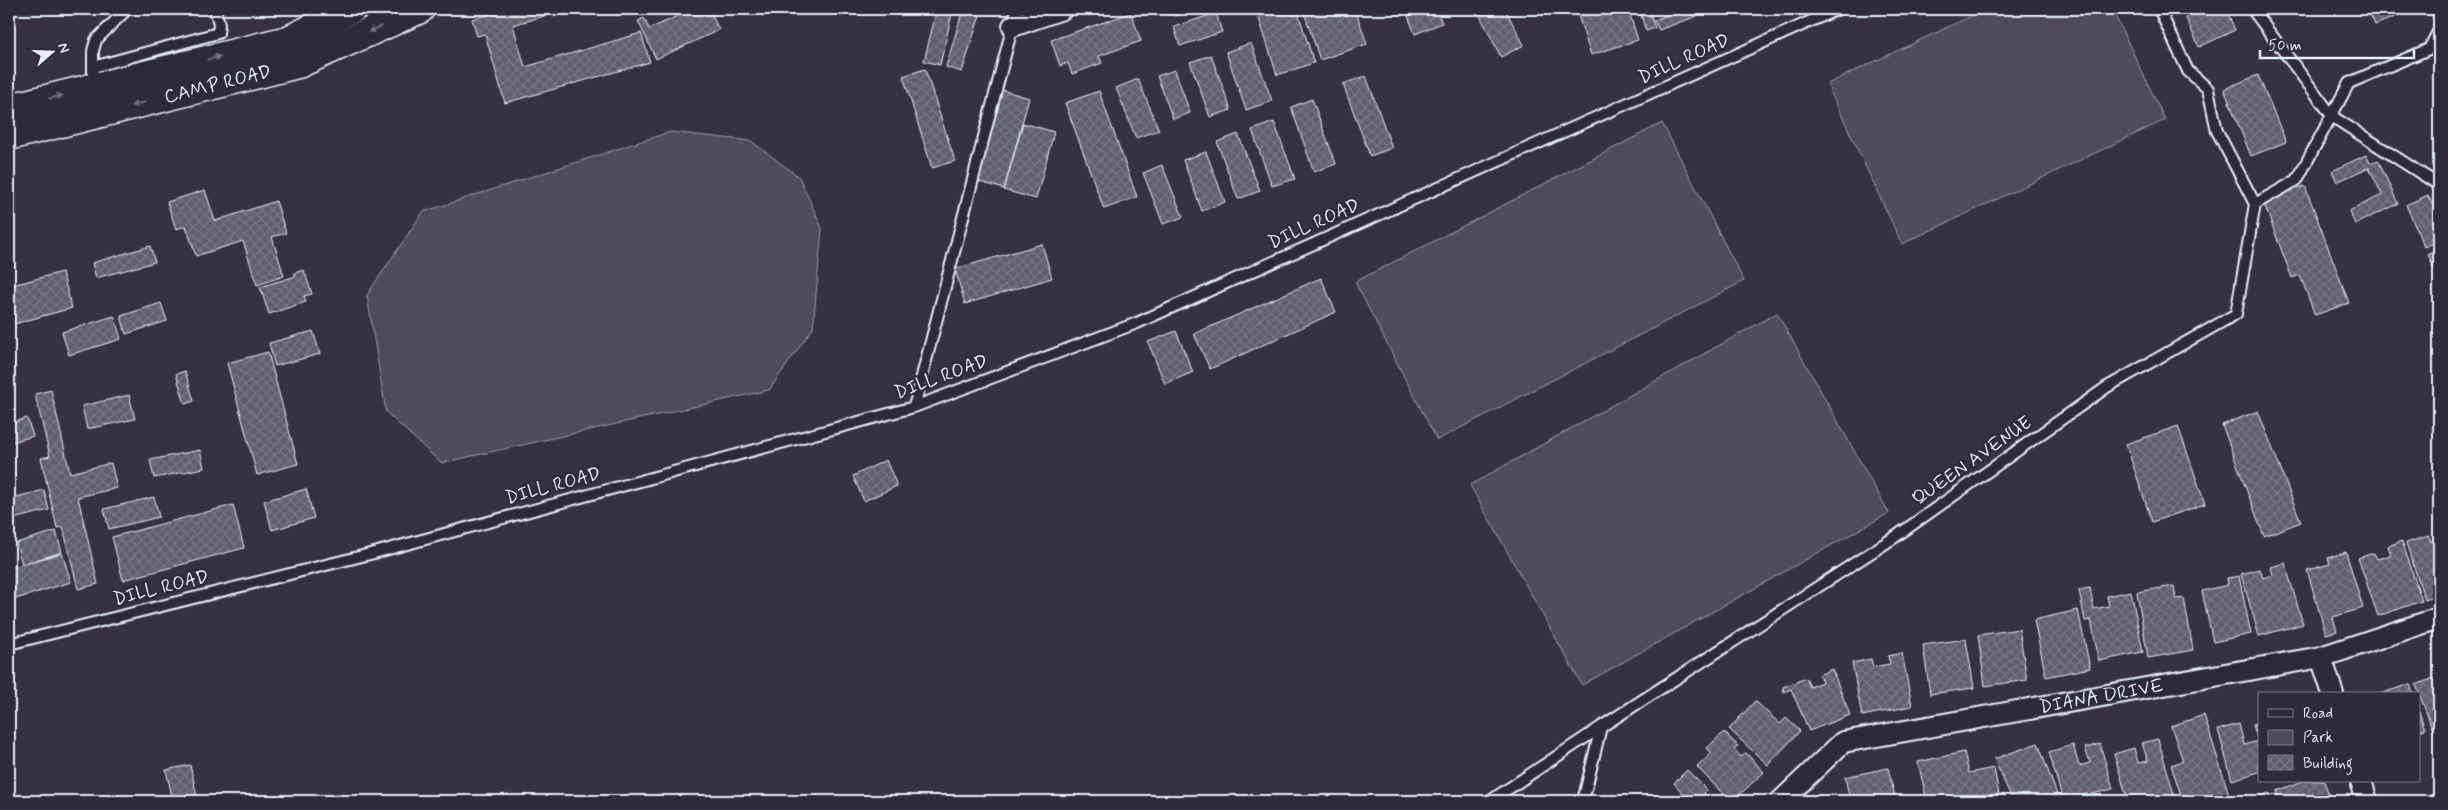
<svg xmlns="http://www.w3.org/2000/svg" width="2448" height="810" font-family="Mynerve,sans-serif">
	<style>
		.green { fill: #4d4b5c; stroke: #9a9eaa }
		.building { fill: url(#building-cross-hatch); stroke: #e8f1f8 }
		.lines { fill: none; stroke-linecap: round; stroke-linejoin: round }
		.service-casing { stroke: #e8f1f8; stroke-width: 14 }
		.minor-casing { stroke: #e8f1f8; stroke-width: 24 }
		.primary-casing { stroke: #e8f1f8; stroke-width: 31 }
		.service { stroke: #2f2a3d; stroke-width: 10 }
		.minor { stroke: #2f2a3d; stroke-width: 20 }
		.primary { stroke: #2f2a3d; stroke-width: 28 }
		.oneway { fill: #70707e }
		.labels { text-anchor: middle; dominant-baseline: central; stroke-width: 4.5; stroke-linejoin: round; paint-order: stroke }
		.street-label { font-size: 19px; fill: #e8f1f8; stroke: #2f2a3d }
	</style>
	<defs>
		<pattern id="building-cross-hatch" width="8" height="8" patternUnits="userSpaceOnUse" patternTransform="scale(1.25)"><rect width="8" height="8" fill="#605e6e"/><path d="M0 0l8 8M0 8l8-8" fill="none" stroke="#777683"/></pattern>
	</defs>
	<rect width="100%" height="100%" fill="#363244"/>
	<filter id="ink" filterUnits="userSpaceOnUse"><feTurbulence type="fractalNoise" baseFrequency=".02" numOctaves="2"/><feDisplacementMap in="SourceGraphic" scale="10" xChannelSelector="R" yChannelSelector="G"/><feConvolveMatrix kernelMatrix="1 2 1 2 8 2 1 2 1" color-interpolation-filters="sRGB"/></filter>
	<g filter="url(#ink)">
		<path class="green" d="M1986,9h126l53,111 -263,124 -75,-160z
			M1662,123l82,158 -307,159 -82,-158z
			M670,132l81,9 48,36 23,51 -9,100 -44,62 -328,73 -55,-51 -19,-117 56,-83z
			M1777,313l112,200 -307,172 -112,-200z"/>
		<path class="building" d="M499,9h55l1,4 -42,12 12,42 116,-34 9,29 -145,41 -20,-69 -8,2 -5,-17 18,-5 -1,-3z
			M693,9h16l10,21 -63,29 -18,-38 6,-3 5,11z
			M937,9h16l-13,56 -16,-4z
			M963,9l17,6 -18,57 -16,-5z
			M1173,9h25l-23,7z
			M1256,9h41l17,54 -37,12z
			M1303,9h52l12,35 -47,16z
			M1426,9h10l6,14 -27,11 -7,-18z
			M1480,9h25l19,36 -23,12 -24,-47z
			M1576,9h52l10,31 -47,15z
			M1684,9h10l3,7 -38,14 -5,-10z
			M2182,9h44l9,21 -36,17z
			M2368,9h26l3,7 -22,9z
			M1650,12l5,16 -9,3 -5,-16z
			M1131,13l10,28 -42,15 3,7 -30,11 -4,-11 -8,3 -9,-26z
			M1216,13l6,19 -42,14 -6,-19z
			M1251,43l21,58 -26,9 -20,-58z
			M1211,55l20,55 -21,7 -20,-55z
			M925,69l30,92 -23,7 -29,-92z
			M1175,70l15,43 -17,6 -16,-43z
			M2258,75l28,67 -35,14 -27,-67z
			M1366,76l26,72 -22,8 -27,-72z
			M1138,79l21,51 -23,8 -20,-50z
			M1002,90l27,8 -25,91 -27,-8z
			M1099,91l38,106 -33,12 -39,-106z
			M1312,99l24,65 -22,8 -23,-65z
			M1274,122l21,57 -23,7 -20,-56z
			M1023,123l31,9 -18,67 -32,-9z
			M1238,134l22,57 -22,8 -21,-57z
			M1206,152l19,50 -23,9 -19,-51z
			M2366,155l4,8 8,-3 20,44 -43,20 -6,-13 33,-16 -13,-28 -32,15 -5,-11z
			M1162,165l21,52 -20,7 -20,-51z
			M2305,186l44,117 -34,12 -15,-40 -8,3 -29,-77z
			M205,190l10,31 61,-20 10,32 -14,4 12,39 -27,9 -14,-44 -47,15 -10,-30 -10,3 -9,-27z
			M2428,195l11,25v21l-15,6 -18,-42z
			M1042,244l10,34 -87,26 -10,-35z
			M150,246l5,16 -59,16 -4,-15z
			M2439,249v34l-11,-30z
			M304,270l8,24 -8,2 2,6 -37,12 -9,-27 36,-11 -2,-3z
			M62,272l10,36 -58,16 -5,-18v-20z
			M1321,278l15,34 -126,57 -16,-35z
			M161,303l6,18 -41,13 -5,-18z
			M114,316l7,23 -52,16 -7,-23z
			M313,331l7,23 -45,12 -6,-23z
			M1176,331l17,41 -28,12 -17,-42z
			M268,352l30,112 -41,11 -30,-112z
			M11,354l4,12 -6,2v-13z
			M185,371l9,30 -9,3 -9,-30z
			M51,390l19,83 41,-10 6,25 -39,9 20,87 -20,5 -15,-62 -6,1 -16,-70 9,-2 -15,-62z
			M129,395l6,24 -48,10 -5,-23z
			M2258,411l43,111 -37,14 -42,-111z
			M27,418l6,18 -24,7v-19z
			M2178,426l27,78 -53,18 -26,-78z
			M200,450l4,18 -50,10 -4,-18z
			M886,460l11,26 -33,15 -11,-25z
			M306,489l8,29 -42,12 -8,-29z
			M44,490l5,20 -40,10v-21z
			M154,497l5,20 -50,12 -5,-20z
			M233,505l11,43 -121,32 -11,-43z
			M56,531l6,21 -40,12 -6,-21z
			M2429,536l2,6 8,-3v56l-14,5 -19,-57z
			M2402,541l20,60 -44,15 -20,-58 16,-5 3,6 14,-4 -3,-9z
			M2346,552l17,56 -30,9 4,14 -11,3 -19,-64 23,-6 -2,-6z
			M62,553l9,29 -62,19v-33z
			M2285,563l18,61 -44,12 -18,-62 19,-5 3,9 10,-3 -2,-8z
			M2239,576l12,58 -38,8 -11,-51 26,-6 -1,-7z
			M2174,586l2,13 8,-1 9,52 -45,8 -11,-66z
			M2090,588l4,21 15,-3 -2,-10 24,-5 12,61 -44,9 -8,-41 -6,1 -6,-31z
			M2078,610l12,58 -44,9 -12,-57z
			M2019,629l8,51 -42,6 -7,-51z
			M1966,639l8,49 -44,6 -7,-49z
			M1902,653l10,53 -50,10 -10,-53 19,-4 2,8 17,-3 -2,-8z
			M1832,669l18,46 -41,16 -18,-42 -7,3 -1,-5 23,-9 4,9 12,-5 -3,-7z
			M2439,676v55l-5,2 -18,-48z
			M2410,684l3,10h-33z
			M1755,701l25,23 6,-6 14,13 -32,34 -39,-36z
			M2419,712l6,17 -6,2z
			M2204,715l27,86h-48l-12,-36 12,-4 -12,-35z
			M2259,723v49l-27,8 -14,-50 21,-6 5,21 14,-4 -5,-16z
			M1724,732l14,14 -4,3 7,8 5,-4 18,19 -31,29h-3l-33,-34 15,-14 -5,-5z
			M2158,739l18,62h-48l-14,-47 20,-6 4,15 10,-2 -6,-18z
			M2038,743l19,52 -16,6h-28l-19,-42z
			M2100,744l13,45 -50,12 -14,-49 24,-7 6,21 11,-3 -5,-15z
			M1964,752l5,21 25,-5 5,27 -29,6h-43l-9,-39z
			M190,765l8,36h-25l-7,-31z
			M1888,768l8,33h-46l-5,-24z
			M1687,770l20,20 -3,3 8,8h-50l6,-5 5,5 9,-9 -8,-9z
			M2303,781h21l7,20h-51l-3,-10z
			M2269,793l3,8h-25z"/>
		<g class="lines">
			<g class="service-casing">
				<path id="service" d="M2159,9l29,62 20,18 9,42 38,73
					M2252,9l81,108 106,68
					M2437,9l2,6
					M93,67l125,-34 1,-9 -4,-15
					M93,74v-23l3,-11 31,-31
					M2255,204l42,-24 52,-97 80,-34 10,-19
					M914,407l103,-398
					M9,644l365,-91 540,-146 223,-84 701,-314
					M1490,801l111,-74
					M1583,801l18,-74 294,-190 212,-150 129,-73 19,-110"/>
			</g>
			<g class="minor-casing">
				<g id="minor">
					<path d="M1013,26l49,-17"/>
					<path d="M2321,657l12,37"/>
					<path d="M2361,781l6,20"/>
					<path id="s1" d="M1781,801l62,-59 478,-85 118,-39"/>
				</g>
			</g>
			<g class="primary-casing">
				<g id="primary">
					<path d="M9,108l279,-68 64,-31"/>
					<path id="s2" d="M9,136l289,-72 122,-55"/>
				</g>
			</g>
			<use href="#service" class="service"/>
			<use href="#minor" class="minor"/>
			<use href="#primary" class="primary"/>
		</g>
		<defs><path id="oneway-solid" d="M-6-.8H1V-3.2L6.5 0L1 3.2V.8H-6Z" transform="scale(1.25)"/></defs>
		<g class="oneway">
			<use href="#oneway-solid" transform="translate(375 29) rotate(156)"/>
			<use href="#oneway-solid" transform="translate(214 58) rotate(-14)"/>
			<use href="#oneway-solid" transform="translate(56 97) rotate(-14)"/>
			<use href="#oneway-solid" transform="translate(138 104) rotate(166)"/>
		</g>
	</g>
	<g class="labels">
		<g class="street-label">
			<text transform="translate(1684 59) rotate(-24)">DILL ROAD</text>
			<text stroke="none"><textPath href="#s2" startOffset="215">CAMP ROAD</textPath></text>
			<text transform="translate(1314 224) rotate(-24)">DILL ROAD</text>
			<text transform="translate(941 377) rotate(-20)">DILL ROAD</text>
			<text transform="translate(1972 461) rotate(-35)">QUEEN AVENUE</text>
			<text transform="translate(553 486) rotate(-15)">DILL ROAD</text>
			<text transform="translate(161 588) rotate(-14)">DILL ROAD</text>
			<text stroke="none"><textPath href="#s1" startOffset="348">DIANA DRIVE</textPath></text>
		</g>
	</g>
	<rect width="2448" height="810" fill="none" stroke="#2f2a3d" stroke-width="30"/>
	<rect x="15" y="15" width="2418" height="780" fill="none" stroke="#e8f1f8" stroke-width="2" filter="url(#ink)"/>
	<rect x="2258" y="692" width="162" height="90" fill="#2f2a3d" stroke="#797a88"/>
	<rect x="2268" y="709" width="25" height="8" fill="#2f2a3d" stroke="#797a88"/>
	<text x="2303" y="718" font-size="15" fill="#e8f1f8">Road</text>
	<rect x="2268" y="730" width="25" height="15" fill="#4d4b5c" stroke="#797a88"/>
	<text x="2303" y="742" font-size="15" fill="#e8f1f8">Park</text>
	<rect x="2268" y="755" width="25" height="15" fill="url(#building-cross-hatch)" stroke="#797a88"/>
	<text x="2303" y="768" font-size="15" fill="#e8f1f8">Building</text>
	<g transform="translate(52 52) rotate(70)" stroke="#2f2a3d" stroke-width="4" paint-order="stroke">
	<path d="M0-4L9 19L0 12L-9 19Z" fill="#e8f1f8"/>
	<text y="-8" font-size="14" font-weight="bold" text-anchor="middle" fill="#e8f1f8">N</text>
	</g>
	<path d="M2260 50v8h154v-8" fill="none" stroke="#e8f1f8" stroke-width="2.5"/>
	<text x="2268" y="50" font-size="15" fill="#e8f1f8" stroke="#2f2a3d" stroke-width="4" paint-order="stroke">50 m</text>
</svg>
